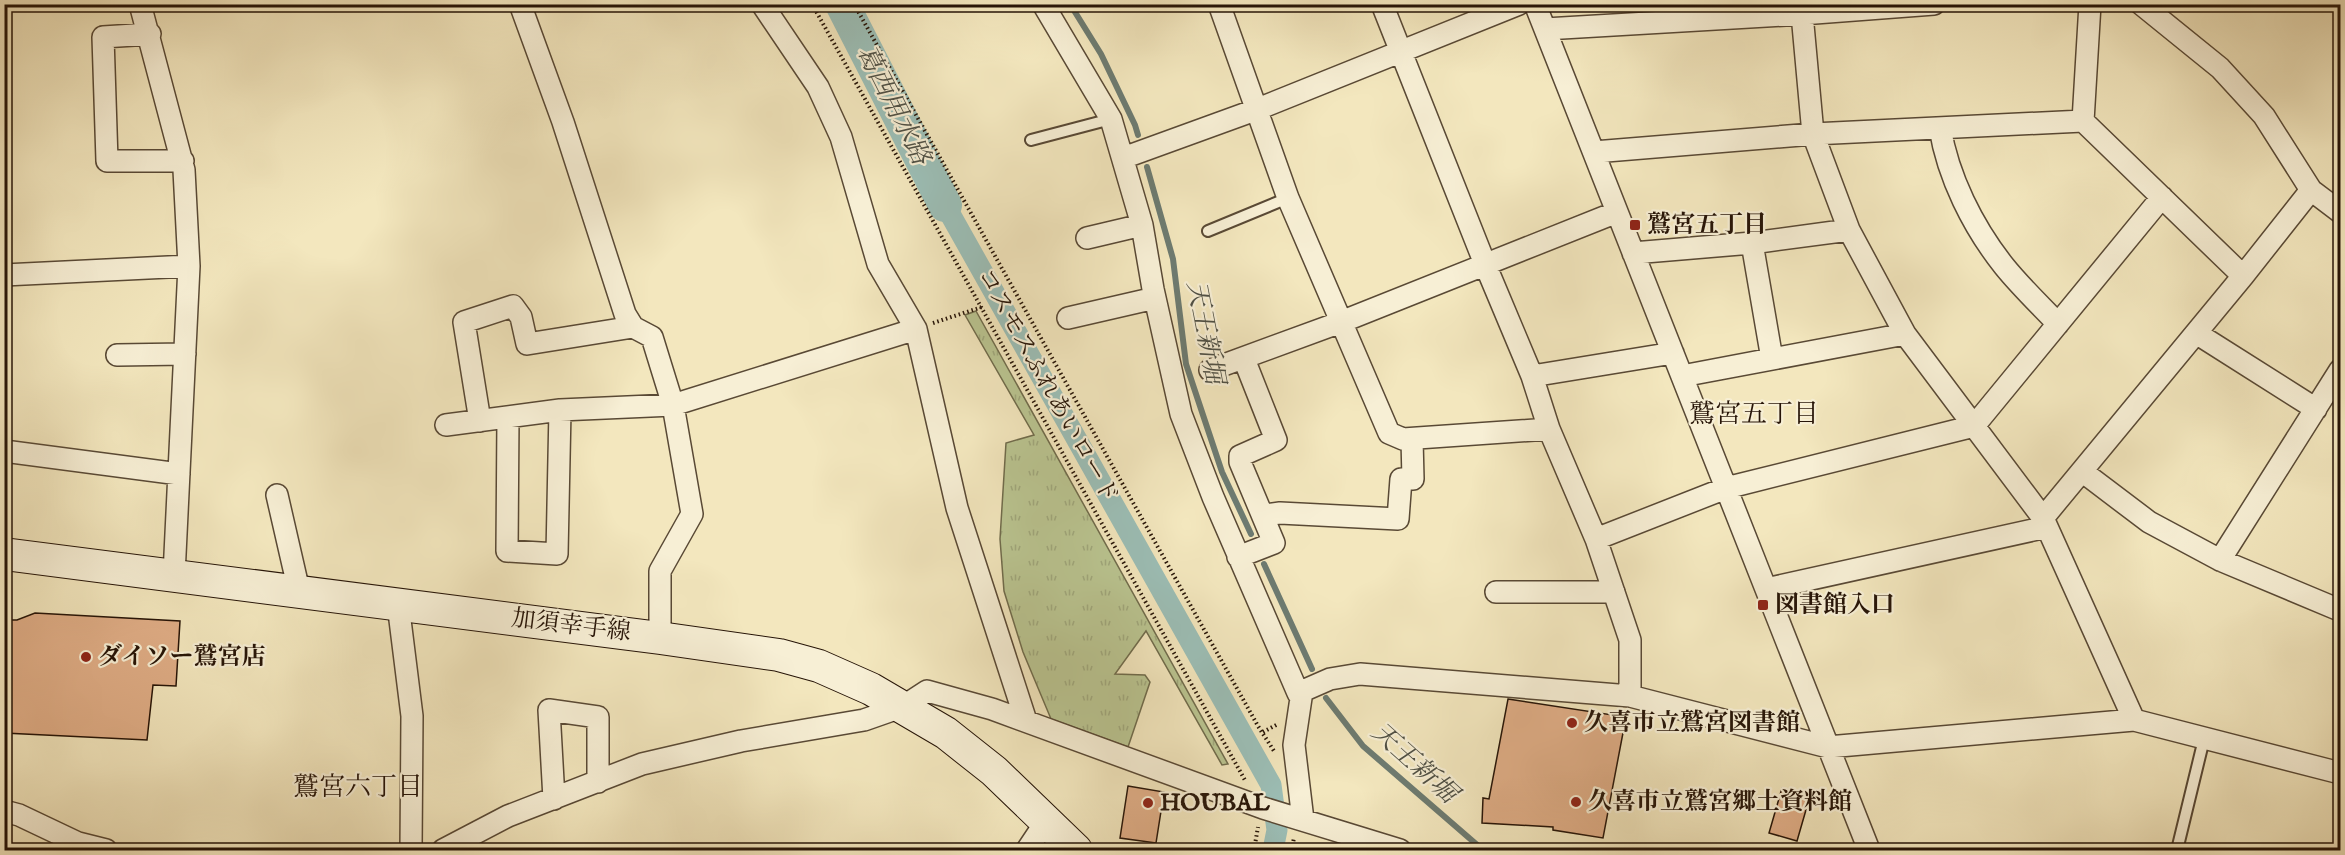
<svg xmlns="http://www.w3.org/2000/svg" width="2345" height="855" font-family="'IM FELL English','Noto Serif JP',serif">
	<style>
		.grass { fill: url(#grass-tufts); stroke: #706c4c; stroke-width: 1.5 }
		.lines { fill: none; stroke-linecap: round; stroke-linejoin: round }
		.stream { stroke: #6d7b71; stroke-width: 6 }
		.canal { stroke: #9cbfb7; stroke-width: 21 }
		.river { stroke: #9cbfb7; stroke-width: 34 }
		.building { fill: #dfad86; stroke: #261407; stroke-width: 1.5 }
		.service-casing { stroke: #594935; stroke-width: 14 }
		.minor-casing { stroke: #594935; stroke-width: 24 }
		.secondary-casing { stroke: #261407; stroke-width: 34 }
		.path { stroke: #261407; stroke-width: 4; stroke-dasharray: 1.5 3; stroke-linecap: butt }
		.service { stroke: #f7efd5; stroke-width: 10 }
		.minor { stroke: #f7efd5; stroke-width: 21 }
		.secondary { stroke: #f7efd5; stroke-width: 32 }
		.poi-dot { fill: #8f2418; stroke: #f7efd5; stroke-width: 2 }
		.labels { text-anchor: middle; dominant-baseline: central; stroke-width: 4.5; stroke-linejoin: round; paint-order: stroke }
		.poi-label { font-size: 24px; font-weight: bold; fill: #261407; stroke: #f7efd5; text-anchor: start }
		.street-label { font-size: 24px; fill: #261407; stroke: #f7efd5 }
		.water-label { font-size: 26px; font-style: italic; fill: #4f5045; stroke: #f7efd5 }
		.neighbourhood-label { font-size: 26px; fill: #261407; stroke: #f7efd5 }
	</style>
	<defs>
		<pattern id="grass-tufts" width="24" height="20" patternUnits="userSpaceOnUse" patternTransform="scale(1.5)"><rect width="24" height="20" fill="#bac591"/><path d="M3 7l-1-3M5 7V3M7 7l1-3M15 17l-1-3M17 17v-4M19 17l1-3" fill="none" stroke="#a0a87c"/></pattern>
	</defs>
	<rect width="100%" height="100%" fill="#f3e7be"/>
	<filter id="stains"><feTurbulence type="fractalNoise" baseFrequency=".00333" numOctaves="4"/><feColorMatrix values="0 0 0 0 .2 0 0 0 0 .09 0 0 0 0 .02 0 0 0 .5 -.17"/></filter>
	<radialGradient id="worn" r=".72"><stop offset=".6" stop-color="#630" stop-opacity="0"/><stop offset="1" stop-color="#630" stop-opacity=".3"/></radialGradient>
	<path class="grass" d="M976,311l252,453 -6,1 -76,-134 -31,43 30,1 5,7 -22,65 -77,-28 -28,-67 -19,-61 -4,-52 6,-96 28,-8 -69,-120z"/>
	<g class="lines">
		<path class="stream" d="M1070,4l31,50 34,71 3,10
			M1147,167l26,92 13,105 36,108 29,62
			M1264,564l48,105
			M1326,698l37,48 120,104"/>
		<path class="canal" d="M945,205l326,580 6,45 -4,20"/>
		<path class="river" d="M842,4l103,201"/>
	</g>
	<path class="building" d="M35,613l145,8 -4,65 -23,-1 -6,55 -143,-7v-113h13z
		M1508,699l118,18 -23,121 -50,-8v-3l-71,-4 1,-25 6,1z
		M1128,786l36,6 -8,51 -36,-5z
		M1782,788l28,8 -13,45 -28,-8z"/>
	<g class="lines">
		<g class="service-casing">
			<path id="service" d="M1031,140l80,-21
				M1208,231l80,-33
				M2177,850l27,-111"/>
		</g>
		<g class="minor-casing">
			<path id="minor" d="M140,4l44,166 5,96 -15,309
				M520,4l43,118 62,192 8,13 19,10 21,68 19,109 -32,57v67
				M762,4l56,83 23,50 37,127 38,65 41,179 69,213
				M1043,4l68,115 31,106 11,64 28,125 32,83 85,196
				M1219,4l69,194 101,235 14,6 146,-10
				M1382,4l103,260 47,112 17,53 47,110 34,101v56
				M1535,4l334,846
				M2141,4l79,64 44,48 47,74 29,22
				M1802,14l11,120 36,96 56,104 138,184 91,202
				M1545,29l257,-15 132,-10
				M150,34l-47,3 4,124h76
				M2083,121l7,-117
				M1940,128c8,49 33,99 64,138 16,20 36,39 54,58
				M1594,152l219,-18 270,-13 160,155
				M1123,158l135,-49 261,-105
				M1087,238l55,-13
				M1752,243l20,116
				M1633,253l119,-10 97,-13
				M4,275l185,-9
				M1068,318l87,-20
				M2196,333l120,76
				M117,355l68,-1
				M1210,370l131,-48 276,-110
				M1532,376l141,-23
				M1682,376l223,-42
				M508,417l-1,134 50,3 3,-144
				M480,421l-16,-99 49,-16 8,11 6,27 106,-17
				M446,425l114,-15 113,-5 243,-76
				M4,451l175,23
				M2083,472l66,50 71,38 117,49
				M277,495l22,96
				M1264,515l16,-2 118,6 3,-40h12l-1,-40
				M2043,518l200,-242 68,-86
				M1596,539l130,-51 248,-62 188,-229
				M1238,557l36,-14 -34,-81v-6l36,-16 -32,-81
				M2220,560l120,-190
				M1766,589l281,-62
				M1496,592h118
				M398,604l14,112 -1,134
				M554,799l-5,-89 49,7v65
				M4,811l15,4 59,28 28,7
				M1303,820l-9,-75 7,-47 -3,-5 32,-14 30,-5 270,22 198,51 306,-27 206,53
				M443,850l65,-34 134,-52 99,-23 123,-21 40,-14 23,-15 65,18 271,99 137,42
				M1027,850l20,-30"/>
		</g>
		<g class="secondary-casing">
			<path id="secondary" d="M4,554l656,84 119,17 40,11 52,23 75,44 48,38 82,79"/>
		</g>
		<path class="path" d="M812,4l434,778
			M854,4l404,722 16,25
			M933,323l49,-16
			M1263,732l15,-8
			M1254,850l4,-23
			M1292,850l2,-13"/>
		<use href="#service" class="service"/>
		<use href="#minor" class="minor"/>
		<use href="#secondary" class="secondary"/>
	</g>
	<g class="poi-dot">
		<rect x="1629" y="219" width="12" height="12" rx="3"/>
		<rect x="1757" y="599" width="12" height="12" rx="3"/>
		<circle cx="86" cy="657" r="6"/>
		<circle cx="1572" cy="723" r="6"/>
		<circle cx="1576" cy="802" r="6"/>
		<circle cx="1148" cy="803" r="6"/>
	</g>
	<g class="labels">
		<g class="poi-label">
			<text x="1647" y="225">鷲宮五丁目</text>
			<text x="1775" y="605">図書館入口</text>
			<text x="98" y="657">ダイソー鷲宮店</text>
			<text x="1584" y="723">久喜市立鷲宮図書館</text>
			<text x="1588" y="802">久喜市立鷲宮郷土資料館</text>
			<text x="1160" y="803">HOUBAL</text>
		</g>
		<g class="street-label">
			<text transform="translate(1047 386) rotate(61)">コスモスふれあいロード</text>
			<text transform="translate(571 626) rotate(7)">加須幸手線</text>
		</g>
		<g class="water-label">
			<text transform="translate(893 105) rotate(63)">葛西用水路</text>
			<text transform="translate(1205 332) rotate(79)">天王新堀</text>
			<text transform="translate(1414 763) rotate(42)">天王新堀</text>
		</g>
		<g class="neighbourhood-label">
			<text x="1754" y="414">鷲宮五丁目</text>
			<text x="358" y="787">鷲宮六丁目</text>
		</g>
	</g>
	<rect width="2345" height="855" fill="none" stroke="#f3e7be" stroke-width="24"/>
	<rect x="6" y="6" width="2333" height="843" fill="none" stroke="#261407" stroke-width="3"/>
	<rect x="12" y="12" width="2321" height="831" fill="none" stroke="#261407" stroke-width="1.5"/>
	<rect width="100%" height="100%" filter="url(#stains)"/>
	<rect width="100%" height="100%" fill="url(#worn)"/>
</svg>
